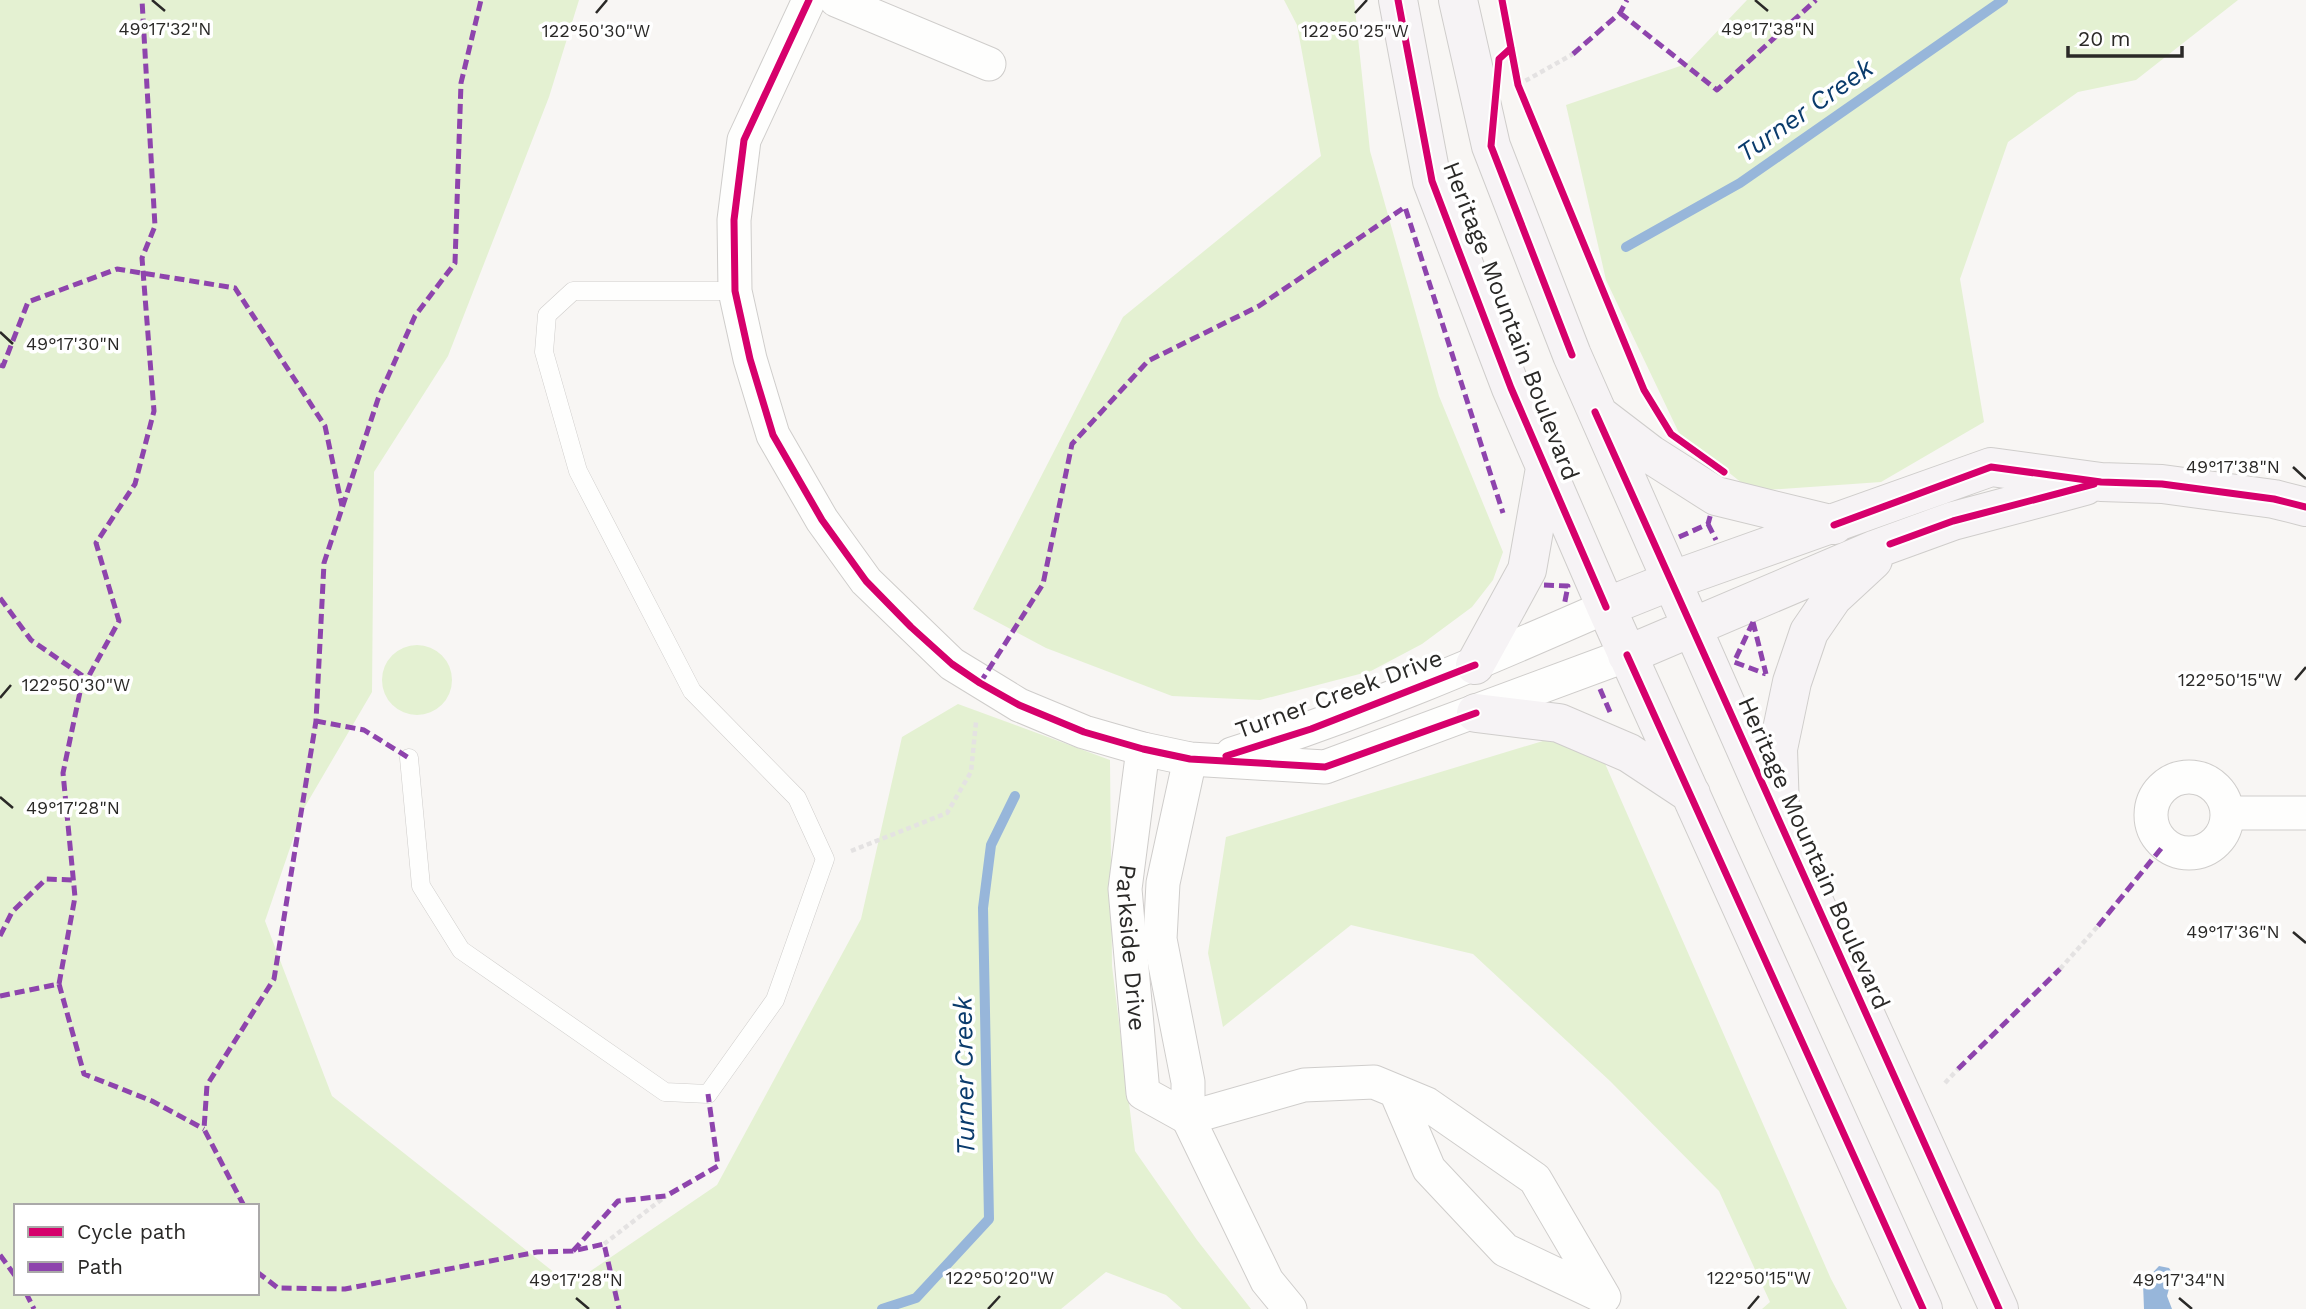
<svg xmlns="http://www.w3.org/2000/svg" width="2306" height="1309" font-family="'Work Sans',sans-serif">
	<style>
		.green { fill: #e4f1d2; fill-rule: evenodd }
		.water { fill: #97b6da }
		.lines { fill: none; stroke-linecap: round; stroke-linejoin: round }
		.stream { stroke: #97b6da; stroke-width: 10 }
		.lane-casing { stroke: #cfcdcb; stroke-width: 19 }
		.street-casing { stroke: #cfcdcb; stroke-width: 35 }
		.secondary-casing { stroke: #cfcdcb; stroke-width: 40 }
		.path { stroke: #e4e2e2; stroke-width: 4.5; stroke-dasharray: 5 3.5; stroke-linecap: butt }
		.lane { stroke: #fefefd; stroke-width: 18 }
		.street { stroke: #fefefd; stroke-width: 33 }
		.secondary { stroke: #f6f3f5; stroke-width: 38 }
		.quiet { stroke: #8e44ad; stroke-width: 5; stroke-dasharray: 10 5; stroke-linecap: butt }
		.cycleway-casing { stroke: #fff; stroke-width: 11 }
		.cycleway { stroke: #d6006c; stroke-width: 7 }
		.ticks { fill: none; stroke: #2a2927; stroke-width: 2.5 }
		.labels { text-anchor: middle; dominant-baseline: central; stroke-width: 7; stroke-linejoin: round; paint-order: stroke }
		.street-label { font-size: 24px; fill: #2a2927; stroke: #fff }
		.water-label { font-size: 26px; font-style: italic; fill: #0a3b6c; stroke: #fff }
		.ticks-label { font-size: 18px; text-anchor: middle; fill: #2a2927; stroke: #fff; stroke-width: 7; stroke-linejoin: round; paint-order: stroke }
	</style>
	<rect width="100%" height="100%" fill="#f8f6f4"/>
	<path class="green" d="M0,0h579l-30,97 -101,259 -74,116 -2,220 -69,118 -38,111 67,175 238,189 147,-100 144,-266 41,-182 56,-33 152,56 2,206 23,185 62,89 54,69h-69l-16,-14 -60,-23 -45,37h-1061zM16,1206h241v87h-241z
		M1284,0h70l16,151 69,245 64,156 -10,28 -21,27 -50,37 -51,27 -111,29 -88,-4 -126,-48 -73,-39 150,-292 198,-161 -24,-131z
		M1747,0h491l-102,80 -58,12 -70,50 -48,137 24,143 -103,60 -129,9 -73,-58 -73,-153 -40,-175 120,-41z
		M382 680a35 35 0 1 1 70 0a35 35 0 1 1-70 0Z
		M1589,727l242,552 16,30h-85l8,-7 -51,-111 -109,-110 -137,-127 -122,-29 -128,102 -15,-74 18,-116z"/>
	<path class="water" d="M2159,1266l10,2 4,6 -6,22 5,13h-28l-1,-26z"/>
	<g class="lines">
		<path class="stream" d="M1626,247l114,-64 263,-183
			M882,1309l34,-11 73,-79 -6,-311 8,-63 24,-49"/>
		<g class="lane-casing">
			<path id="lane" d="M409,758l12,128 40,64 204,142 43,2 67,-94 50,-141 -28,-61 -105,-107 -114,-220 -34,-119 3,-37 26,-24h162"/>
		</g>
		<g class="street-casing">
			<g id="street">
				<path d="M809,0l-65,140 -10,80 1,71 15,68 23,76 49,85 44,61 86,83 67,41 65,27 59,17 47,10 135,8 302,-112"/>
				<path d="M836,0l153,64"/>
				<path id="s1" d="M1143,749l-18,140 18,204 45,25"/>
				<path d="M1232,754c128,-40 251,-93 374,-147"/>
				<path d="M1190,759l-27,124 -3,56 28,143v36l79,163 23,28"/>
				<circle cx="2189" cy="815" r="38"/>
				<path d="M2228,813h78"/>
				<path d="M1188,1118l116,-33 70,-3 53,22 108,75 69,118 -99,-47 -76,-81 -33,-77"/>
			</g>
		</g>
		<g class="secondary-casing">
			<path id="secondary" d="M1398,0l34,181 79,207 95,219 317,702
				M1458,0l33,146 81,209 209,474 218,480
				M1599,415l51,39 66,42 118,29
				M1606,607l70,-28 315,-112 110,15 61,2 112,15 32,8
				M1627,655l249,-106 77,-28 132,-35
				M1475,665l52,-95 18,-102
				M1476,713l83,10 70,30 62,41
				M1780,810l-2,-61 14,-67 17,-50 24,-35 40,-37"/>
		</g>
		<path class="path" d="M1518,85l55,-31
			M851,851l96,-38 24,-41 5,-50
			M2060,969l38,-43
			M1945,1083l13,-14
			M604,1244l62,-48"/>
		<use href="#lane" class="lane"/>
		<use href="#street" class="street"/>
		<use href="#secondary" class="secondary"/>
		<path class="quiet" d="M1620,13l97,77 99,-90
			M1573,54l47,-41 7,-13
			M0,365l3,1 25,-64 89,-33 118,19 90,138 17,80
			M1708,524l8,16
			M1679,537l29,-13 3,-11
			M1544,585l24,1 -4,20
			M0,598l31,42 56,39
			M1753,622l-19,40 32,12
			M1753,622l13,52
			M980,683l63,-99 29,-140 76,-83 111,-55 146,-99 98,306
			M1600,689l10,23
			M316,721l48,9 45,28
			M2098,926l66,-81
			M0,936l12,-24 34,-33 27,1
			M59,984l16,-87 -12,-124 17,-81 39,-71 -23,-78 39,-59 19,-73 -12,-153 13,-32 -13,-226
			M0,996l59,-12 25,90 68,27 52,28
			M1958,1069l102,-100
			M244,1206l-40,-77 3,-44 67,-106 42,-258 8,-158 54,-164 37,-83 40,-53 6,-180 20,-83
			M573,1251l45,-50 48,-5 52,-30 -10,-72
			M0,1255l16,22
			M257,1272l21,16 67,1 192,-37 36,-1 31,-7 15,65
			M26,1293l8,16"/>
		<g class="cycleway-casing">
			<path id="cycleway" d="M809,0l-65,140 -10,80 1,71 15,68 23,76 49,85 44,61 45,46 41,37 28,19 39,22 65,27 59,17 47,10 135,8 151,-54
				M1398,0l34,181 79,207 95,219
				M1502,0l16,85 126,305 27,44 53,38
				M1511,48l-12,11 -8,87 81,209
				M1595,412l404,897
				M1834,525l157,-58 110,15 61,2 112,15 32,8
				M1890,544l63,-23 141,-37
				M1627,655l296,654
				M1226,756l85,-27 164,-64"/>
		</g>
		<use href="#cycleway" class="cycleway"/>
	</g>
	<path class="ticks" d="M152,0l13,11M1755,0l13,11M596,13l11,-13M1355,13l12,-13M0,332l13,12M2293,467l13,12M2295,680l11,-13M0,698l11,-13M0,797l13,11M2293,932l13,11M576,1298l13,11M2179,1298l13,11M988,1309l12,-13M1748,1309l11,-13"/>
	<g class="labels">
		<g class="street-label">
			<text transform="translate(1511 321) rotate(69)">Heritage Mountain Boulevard</text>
			<text transform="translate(1339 694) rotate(-20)">Turner Creek Drive</text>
			<text transform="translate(1814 853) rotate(66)">Heritage Mountain Boulevard</text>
			<text stroke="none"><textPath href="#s1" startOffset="200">Parkside Drive</textPath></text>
		</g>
		<g class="water-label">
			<text transform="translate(1805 110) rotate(-35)">Turner Creek</text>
			<text transform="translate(964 1076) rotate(-91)">Turner Creek</text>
		</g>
	</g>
	<g class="ticks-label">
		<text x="165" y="35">49°17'32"N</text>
		<text x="1768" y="35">49°17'38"N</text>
		<text x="596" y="37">122°50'30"W</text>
		<text x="1355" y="37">122°50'25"W</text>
		<text x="73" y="350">49°17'30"N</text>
		<text x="2233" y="473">49°17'38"N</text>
		<text x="2230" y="686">122°50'15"W</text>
		<text x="76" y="691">122°50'30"W</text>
		<text x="73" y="814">49°17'28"N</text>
		<text x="2233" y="938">49°17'36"N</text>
		<text x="1000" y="1284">122°50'20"W</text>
		<text x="1759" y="1284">122°50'15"W</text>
		<text x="576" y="1286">49°17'28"N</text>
		<text x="2179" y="1286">49°17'34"N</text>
	</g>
	<rect x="14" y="1204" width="245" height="91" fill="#ffffff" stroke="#aaa9a9" stroke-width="2"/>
	<rect x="28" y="1227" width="35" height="10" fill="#d6006c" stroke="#aaa9a9" stroke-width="2"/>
	<text x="77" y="1239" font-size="21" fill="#2a2927">Cycle path</text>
	<rect x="28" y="1262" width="35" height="10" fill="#8e44ad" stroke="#aaa9a9" stroke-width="2"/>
	<text x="77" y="1274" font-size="21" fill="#2a2927">Path</text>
	<path d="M2068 46v10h114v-10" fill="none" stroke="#2a2927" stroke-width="3.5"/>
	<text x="2078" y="46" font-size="21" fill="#2a2927" stroke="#ffffff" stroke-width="5" paint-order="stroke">20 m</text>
</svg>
